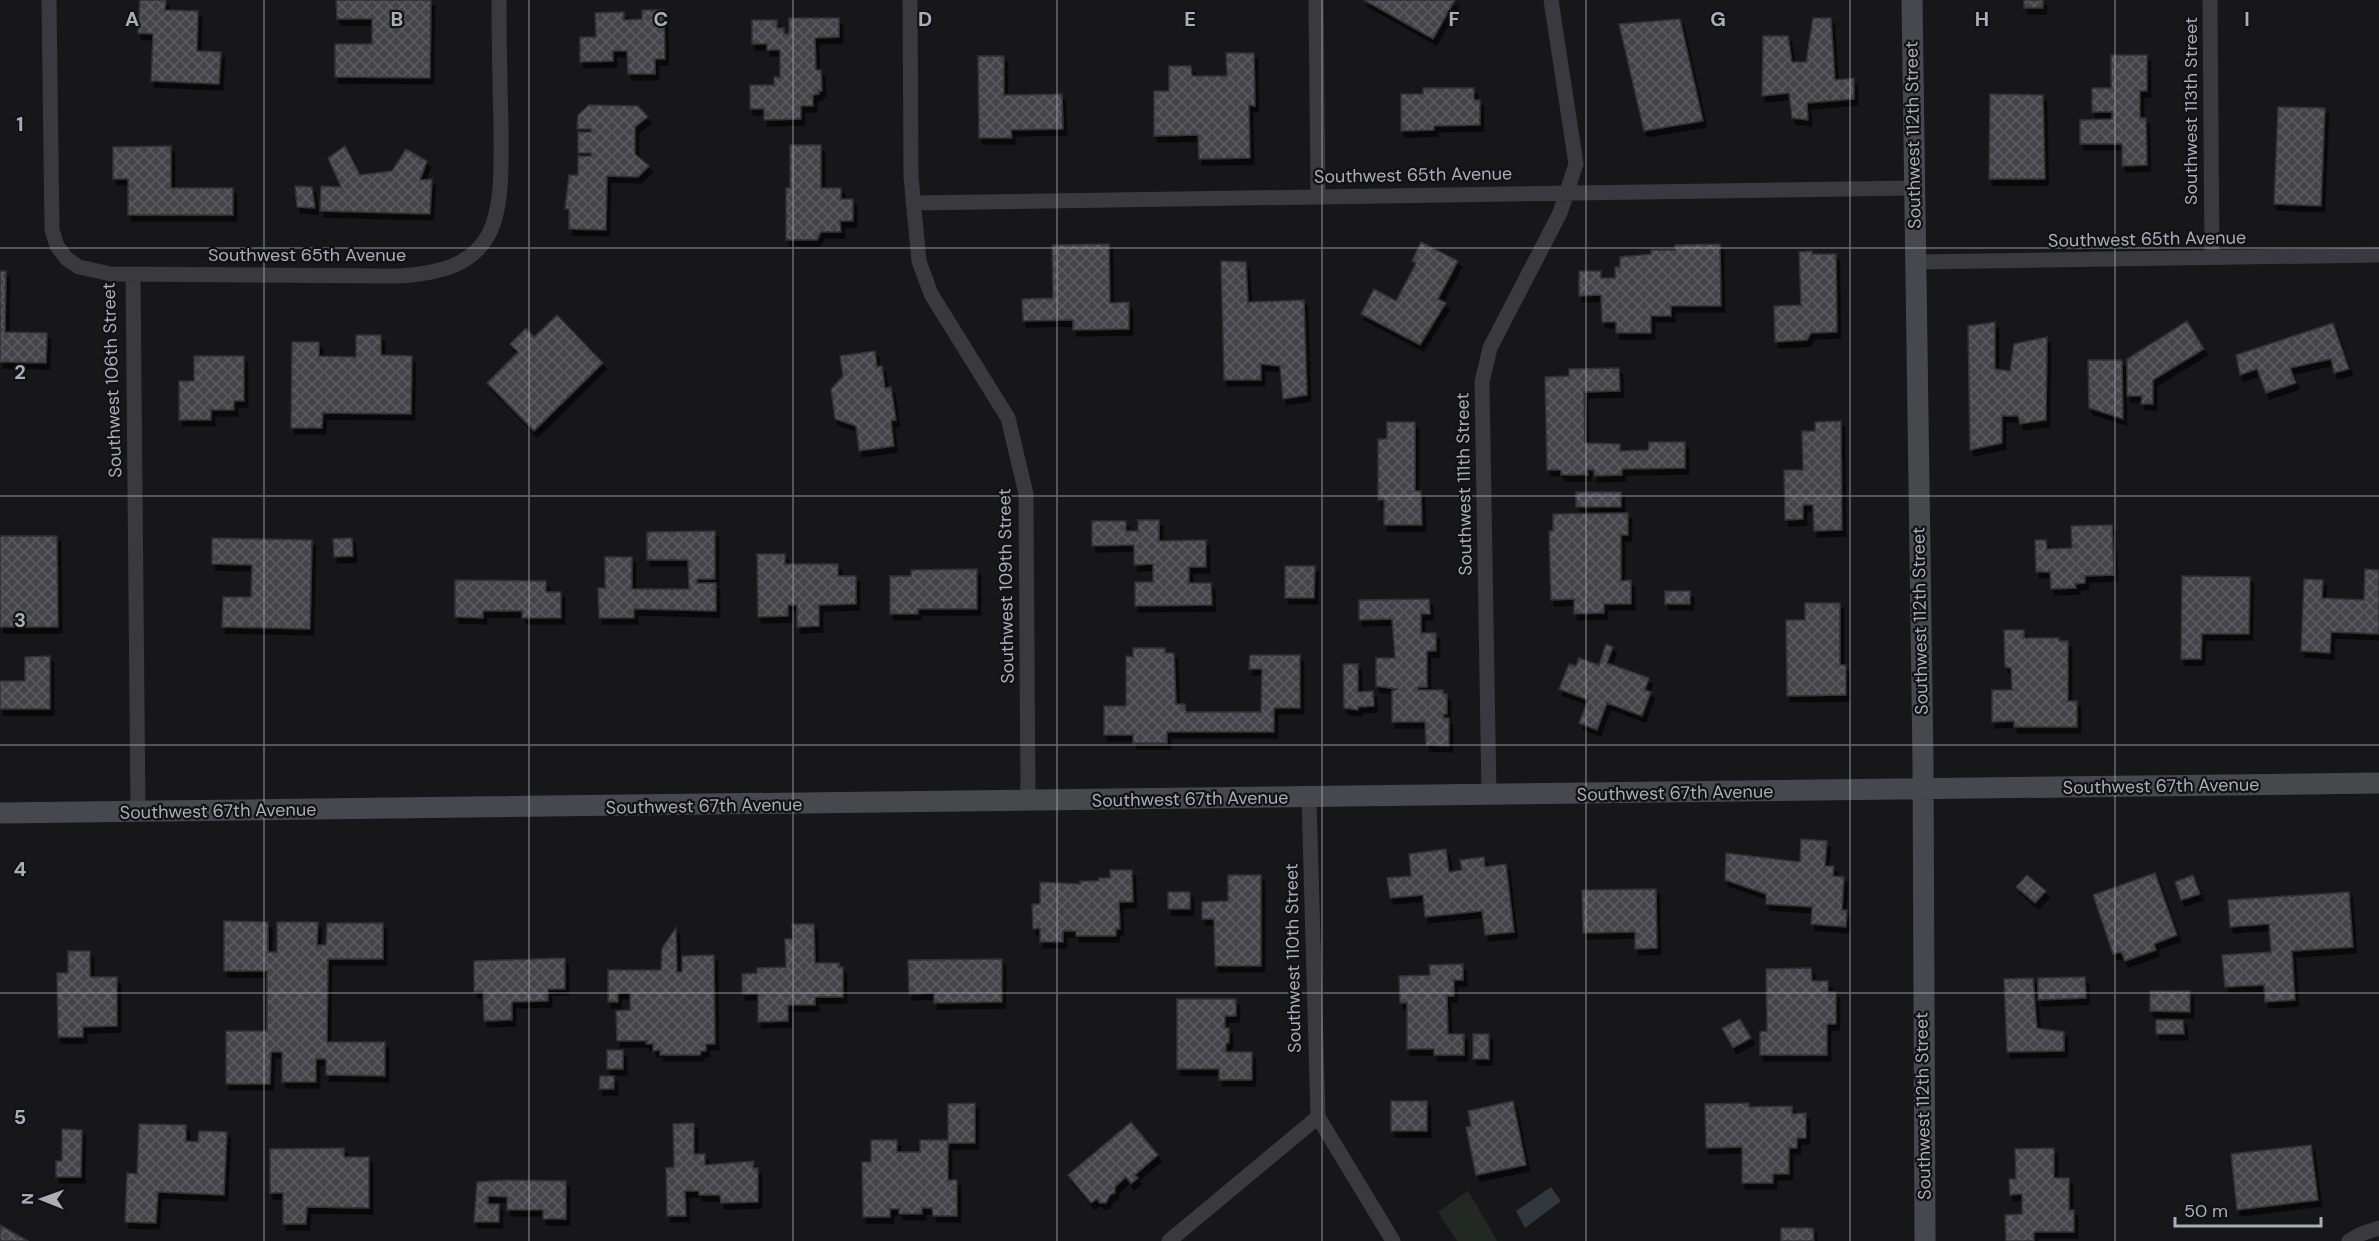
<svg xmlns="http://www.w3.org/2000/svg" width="2379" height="1241" font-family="'DM Sans',sans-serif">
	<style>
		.grass { fill: #222923 }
		.water { fill: #31373e }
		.building { fill: url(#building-cross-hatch); stroke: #323235; stroke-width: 1.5; filter: url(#shadow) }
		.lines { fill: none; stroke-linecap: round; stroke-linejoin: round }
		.street { stroke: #39393e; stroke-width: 15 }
		.secondary { stroke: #47484d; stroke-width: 21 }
		.grid { fill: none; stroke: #abaeb7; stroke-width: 1.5; stroke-opacity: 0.55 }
		.labels { text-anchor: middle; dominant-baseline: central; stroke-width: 4.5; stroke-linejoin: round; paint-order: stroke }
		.street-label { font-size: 18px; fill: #abaeb7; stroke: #121214 }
		.grid-label { font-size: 20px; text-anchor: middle; font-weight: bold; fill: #abaeb7; stroke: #121214; stroke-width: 4.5; stroke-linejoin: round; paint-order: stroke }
	</style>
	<defs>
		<pattern id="building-cross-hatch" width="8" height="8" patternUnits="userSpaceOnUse" patternTransform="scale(1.5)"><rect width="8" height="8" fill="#454449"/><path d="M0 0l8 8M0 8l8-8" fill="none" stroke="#5d5c61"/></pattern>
		<filter id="shadow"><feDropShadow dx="3.5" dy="6" stdDeviation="0" flood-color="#0009"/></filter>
	</defs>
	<rect width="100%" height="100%" fill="#171719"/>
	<path class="grass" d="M1468,1191l29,50h-40l-19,-29z"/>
	<path class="water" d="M1551,1187l10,14 -36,27 -9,-17z"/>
	<path class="building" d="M140,0h26l-1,10 33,1 -1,40 24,1 -2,32 -68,-3 2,-47 -15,-1z
		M336,0h95l-1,78 -95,-1v-33h37v-25h-35z
		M1364,0h91l-22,39z
		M2024,0h19v8h-19z
		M642,10h22l1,49h-10v15h-27l-1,-23h-14v10l-33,1v-25h16l-1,-24 29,-1v8l18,-1z
		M789,18h50v19l-24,1 1,32h5l1,21h-3v3l-6,1v11h-12v13l-37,1v-11h-14v-24h24v-8h6v-27h-13v-6h-15v-24h25v8h7v6h5z
		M1813,18h18l4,62 19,-2v21l-47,4 1,17 -16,-2 -3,-25 -27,3 1,-60h25l4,26h14z
		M1680,19l23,102 -59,10 -25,-107z
		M1226,53h28l1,53 -6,-1 1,53 -51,1 -1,-24 -44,1v-45h15v-25h22l1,10h35z
		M2111,55h36v36h-7v27h6l1,47 -25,1v-22h-42v-24l32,-1v-7h-20v-24h19z
		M978,56h26v39l58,-1 1,35 -52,1 1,8h-33z
		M1423,88h51v12h6v25l-46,1v4l-33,1v-37h22z
		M1990,94l53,1 2,84h-56z
		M589,105l49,1 10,11 -13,10v27l14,12 -11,11 -31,-1 -1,54 -37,-1v-20h-4l4,-34h9v-19h13v-3h-13v-21h13v-3h-14l1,-14z
		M2278,107l47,1 -4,98 -47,-2z
		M790,145h31v43h20v11h12v22h-13l1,11h-20l-4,8h-31v-52h4z
		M171,146v42h62v27h-105v-36h-15v-32z
		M345,146l15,29 32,-4 14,-22 21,12 -7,19 12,-1 -2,35 -110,-3 1,-25 20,1 -13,-29z
		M295,186l17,1 3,21 -18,-1z
		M1421,242l37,19 -20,38 8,4 -26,42 -59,-31 13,-25 22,12 20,-38 -4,-2z
		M1109,244l1,59 19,-1v27l-56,1v-10l-50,1 -1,-22 31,-1 -1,-53z
		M1720,244l1,62h-50v10h-20v17h-35v-11h-14l-1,-27 -22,1v-25h22v7h14v-11h5v-10l31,-3v-4h24v-5z
		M1812,251v3h24l1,78 -26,1 -4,7 -32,2 -1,-36 27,-1 -2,-53z
		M1221,261l25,1 2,40 56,-2 3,95 -24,4 -3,-33 -19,-2v16h-37z
		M0,271h6l-1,61 42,1 -1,30 -46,-1z
		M557,315l46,48 -69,68 -47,-48 31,-31 -8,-8 16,-16 8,9z
		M2187,321l17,28 -51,31v24h-12l1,-8h-15v-37z
		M1995,322v47l15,2 4,-27 33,-7 -1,83 -26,4 -2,-8h-16v27l-32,7 -2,-124z
		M2333,323l16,46 -15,4 -3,-14 -41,9 6,15 -30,10 -9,-24 -17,6 -4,-20z
		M356,335h25v20l31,1 -1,58 -88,-1 -1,15h-31l1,-86h27v14l37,1z
		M875,351l2,16 5,-1 3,22 6,-1 5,33 -5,1 3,25 -35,5 -3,-25 -21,-7 -4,-30 12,-13 -3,-20z
		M194,356h50v45h-10v9h-23v10h-32v-39h15z
		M2088,360h34l1,59 -34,-11z
		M1619,368l1,23 -36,1 1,51 35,1v7l28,-1 1,-8h36v26l-63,1v6l-28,1v-6h-7l1,5h-27v-5h-14l-2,-93 24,-1v-7z
		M1841,421l1,109 -28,1 -1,-26h-10v14l-18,1 -1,-50h19l-1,-39h13v-9z
		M1387,422h28v69h6l1,34h-38v-25h-6v-61h9z
		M1576,492h45v15h-45z
		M1628,513v22h-7v46l10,-1v24h-27v9l-30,1v-15l-23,1 -2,-69h4v-17z
		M1138,520h21v21l47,-1v27h-17v16h22l1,22 -77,1v-24h18v-18l-19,1v-20l-42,1v-25h34v10h12z
		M2112,525l2,50 -29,1v7l-10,1 1,4 -25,1 -1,-17h-14l-1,-32h11l1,9 25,-1 -1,-22z
		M715,531v48h-18v4h19v28l-82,-2v9h-35l-1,-30h7v-31h27v32h57l-1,-29h-41v-28z
		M0,536h57l1,91h-58z
		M212,538l100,2 -2,89 -88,-2 1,-30h28l1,-32 -40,-1z
		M352,538l1,18 -19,1 -1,-18z
		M757,554h28v10h53v12h18v28l-37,1v21l-22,1v-22h-9v11l-30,1z
		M1285,566h30l-1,32h-29z
		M977,569v40h-59v5h-28v-38h21v-6z
		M2365,569l14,1v64l-48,-2 -1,21 -29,-2 3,-72 19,1 -1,18 42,2z
		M2182,576l68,1 -1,57h-47l-1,25h-20z
		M455,580l91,1v11h15v26h-39v-7h-39v7l-28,-1z
		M1665,591h25v13h-25z
		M1429,599l1,15h-9v19h15v18h-9v36h-9v3h25v4h4v20h-3l-1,4h6v28l-23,-1 -1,-23h-33v-31l5,-2 -21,-3v-28h19l-3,-39 -33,1v-20z
		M1805,603h35v62h6v30l-59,1 -1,-76h19z
		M2004,630h20v8h35v3h9v60h9v26h-63v-6l-22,1v-32h20l-1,-22 -6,-1z
		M1606,644l7,3 -6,16 42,15 -4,12 6,2 -9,24 -35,-13 -10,27 -18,-7 9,-23 -29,-11 10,-25 7,2 3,-8 20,7z
		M1133,648h32v5h9l2,51h9l1,8h75l1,-43h-13l1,-14h50v53h-26v24h-107v11h-34v-8h-29v-29h22v-50l7,1z
		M50,656v53h-50v-28h25v-24z
		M1343,664h15v28l15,-1 1,15 -16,1v3l-14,-2z
		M1801,839l26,2 -2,25h9l-1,10 11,1 -2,33h5l-1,17 -35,-3 1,-17 -46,-3v-10l-41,-14 1,-27 74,9z
		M1446,849l3,23 13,-2 -2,-10 24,-3 1,10 21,-3 8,68 -29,3 -3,-24 -57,6 -2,-22 -33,3 -3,-20 24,-2 -2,-22z
		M1110,870h22l1,32h-14l1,27h-4v7h-40v-5h-13v11h-23v-14l-7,1 -1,-25h8v-22l40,2v-3h19v-3h11z
		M2155,873l22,62 -23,9 2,6 -31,11 -4,-9 -8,2 -20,-59z
		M1228,875h33v91h-46l-1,-47h-12v-17l26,-1z
		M2027,875l19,16 -11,12 -19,-16z
		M2193,875l7,19 -19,6 -6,-18z
		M1656,889l1,59 -22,1v-17l-52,1 -1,-43z
		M1168,892h22v17h-22z
		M2349,892l4,55 -61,4 3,49 -30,2 -1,-17 -39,2 -3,-32 49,-3 -2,-28 -39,3 -2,-27z
		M224,921l44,1v30h9v-30h41l-1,23h9l1,-22h56v36h-55l-1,83h58v34l-59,-1v-16h-10v23h-34v-30h-11l-1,32h-44v-53h41v-60h-43z
		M792,924h22l1,39h24v4h4v30h-28v8h-27v16l-30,1v-28h-16v-20l15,-1v-5l29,-1 -1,-28h8z
		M676,928l1,44h5v-16l32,-1 1,89h-9v7h-5l-1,4h-40v-5l-7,1v-7h-7l1,-3h-30l-1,-30 14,-1v-17h-12v9h-10v-32h53l1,-22z
		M68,951h22v26h27v49l-34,1v10h-25l-1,-64h11z
		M565,958v31h-17v12l-36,1v18l-28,1 -1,-29h-9v-31z
		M1002,959v43l-68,1v-10l-25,1 -1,-34z
		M1463,964v16h-9v16h-7l1,38h16v21h-30v-6h-27v-46h-7l-1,-27 31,-1 -1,-10z
		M1811,968l1,13h16v11h8v32h-9v31h-67v-23l7,-1 -1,-62z
		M2085,977l1,21 -48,2v-22z
		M2033,978l4,50 27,4v19l-57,1 -3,-73z
		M2150,991h40v21l-40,-1z
		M1177,999h59v17h-11v12h4v15h-3v9h26v28h-33v-11h-42z
		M1740,1019l11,19 -18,10 -11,-20z
		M2156,1020h27l1,14h-28z
		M1473,1034h16v25h-16z
		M607,1050h16v19h-16z
		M600,1076h14v13h-15z
		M1391,1101h36v30h-36z
		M1513,1101l13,64 -50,10 -10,-48 5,-1 -3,-15z
		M975,1103v40h-27v-39z
		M1749,1103v4l43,-1v8l14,-1v25h-9v10h-8v26h-16v9h-31v-36l-36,1 -1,-44z
		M1131,1122l27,33 -23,20 3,3 -7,6 -5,-7 -11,10v6l-5,2 -4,8h-6l-3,-4 -6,4 -23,-28z
		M694,1123v31h11v11l49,-4 -1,7h5v34l-37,1 -1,-8h-21v-4h-14l1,25h-19l-1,-48 8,-1 -1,-43z
		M139,1124l47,1v16l12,1 1,-11 28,1 -3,63 -66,-3 -2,31 -31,-1 2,-49 10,1z
		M62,1129l20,1 -1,47h-25v-16h6z
		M871,1140h26v12h23v-12h28v40h9v36h-24l-1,-8h-10v6h-23v-5h-9v8h-27l-1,-55h9z
		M2311,1145l7,55 -81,10 -6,-56z
		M344,1148v9h25v51l-62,-1 -1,17h-23v-31h-13v-44z
		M2054,1148v30h15v32h5v22h-40v9h-28l-1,-26 17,-1v-20l-12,1 -1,-16h7l-1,-30z
		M507,1180l59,1v38h-23v-9h-36v-13l-19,-1v8h11v18h-25l3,-40z
		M0,1225l28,16h-28z
		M1781,1228h32l1,13h-33z"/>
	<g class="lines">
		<path class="street" d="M49,0l3,230 5,16 10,13 12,8 32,7 281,2c110,-3 110,-56 109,-148 -1,-43 -2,-85 -2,-128
			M910,0l1,177 8,84 12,33 77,124 18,76 2,308
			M1316,0l2,196
			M2210,0l2,257
			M913,203l1001,-15
			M1915,262l464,-7
			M133,274l5,538
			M1489,796l-7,-414 8,-34 70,-135 16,-49 -25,-164
			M1309,798l9,319 75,124
			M1169,1241l149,-124
			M2349,1241l12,-7 18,-6"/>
		<path class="secondary" d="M1912,0l11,761 2,480
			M0,813l2379,-30"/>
	</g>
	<path class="grid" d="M264,0v1241M529,0v1241M793,0v1241M1057,0v1241M1322,0v1241M1586,0v1241M1850,0v1241M2115,0v1241M0,248h2379M0,496h2379M0,745h2379M0,993h2379"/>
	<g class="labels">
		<g class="street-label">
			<text transform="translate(2191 111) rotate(-90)">Southwest 113th Street</text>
			<text transform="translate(1913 135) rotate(-91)">Southwest 112th Street</text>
			<text transform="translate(1413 175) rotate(-1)">Southwest 65th Avenue</text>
			<text transform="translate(2147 239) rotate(-1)">Southwest 65th Avenue</text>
			<text x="307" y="255">Southwest 65th Avenue</text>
			<text transform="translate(112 380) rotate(-92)">Southwest 106th Street</text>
			<text transform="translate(1464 484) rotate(-91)">Southwest 111th Street</text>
			<text transform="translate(1006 586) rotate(-91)">Southwest 109th Street</text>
			<text transform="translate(1920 621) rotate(-91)">Southwest 112th Street</text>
			<text transform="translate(2161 786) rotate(-1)">Southwest 67th Avenue</text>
			<text transform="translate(1675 793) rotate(-1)">Southwest 67th Avenue</text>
			<text transform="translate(1190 799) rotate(-1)">Southwest 67th Avenue</text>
			<text transform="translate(704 806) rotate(-1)">Southwest 67th Avenue</text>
			<text transform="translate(218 811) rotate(-1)">Southwest 67th Avenue</text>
			<text transform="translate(1293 958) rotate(-91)">Southwest 110th Street</text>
			<text transform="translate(1923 1106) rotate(-91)">Southwest 112th Street</text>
		</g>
	</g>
	<g class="grid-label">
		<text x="132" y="26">A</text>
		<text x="397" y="26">B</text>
		<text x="661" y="26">C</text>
		<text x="925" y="26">D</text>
		<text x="1190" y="26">E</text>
		<text x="1454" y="26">F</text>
		<text x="1718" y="26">G</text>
		<text x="1982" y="26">H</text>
		<text x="2247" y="26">I</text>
		<text x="20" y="131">1</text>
		<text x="20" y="379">2</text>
		<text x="20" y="627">3</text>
		<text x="20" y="876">4</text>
		<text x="20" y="1124">5</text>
	</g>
	<g transform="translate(42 1199) rotate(271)" stroke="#121214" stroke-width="4.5" paint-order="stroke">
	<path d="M0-4.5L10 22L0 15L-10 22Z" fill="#abaeb7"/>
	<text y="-9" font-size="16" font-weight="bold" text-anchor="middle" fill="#abaeb7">N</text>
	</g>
	<path d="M2175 1217v9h146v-9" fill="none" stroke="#abaeb7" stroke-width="3"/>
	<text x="2184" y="1217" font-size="18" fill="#abaeb7" stroke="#121214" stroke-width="4.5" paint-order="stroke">50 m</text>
</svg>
